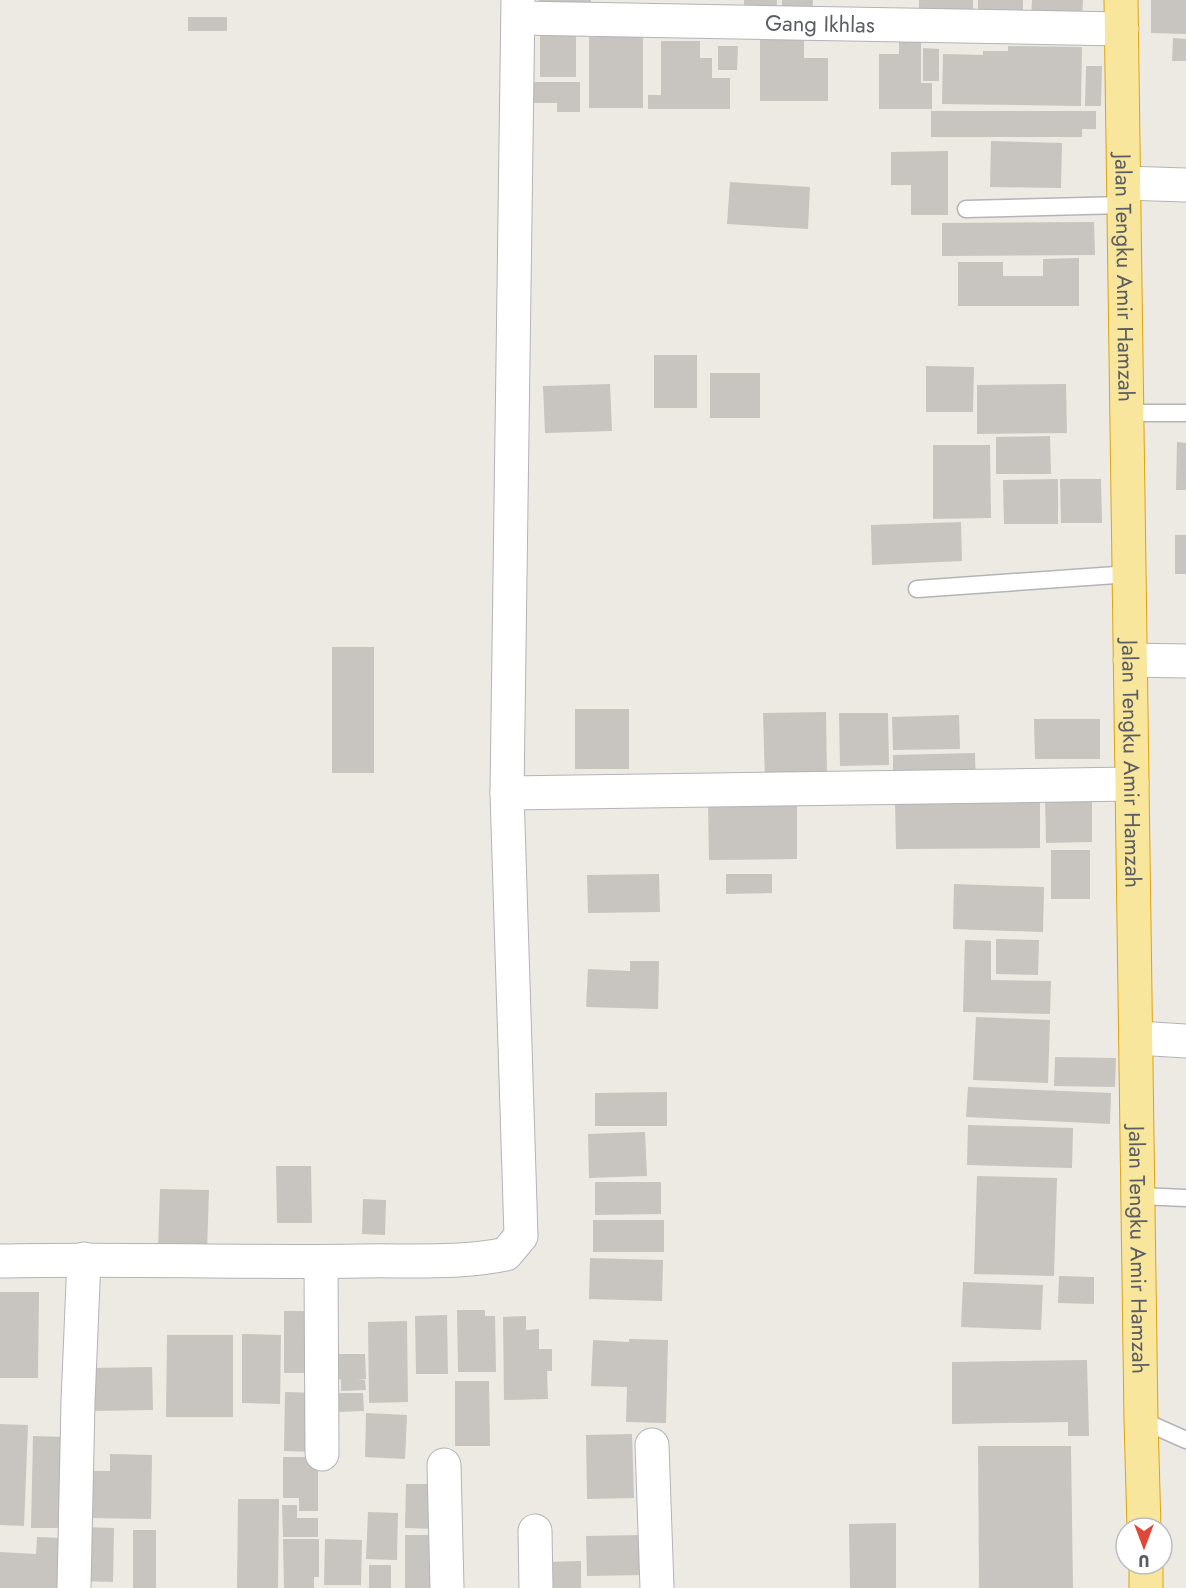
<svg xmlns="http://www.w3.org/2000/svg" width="1186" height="1588" font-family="Jost,sans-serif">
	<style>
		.building { fill: #c8c4bf }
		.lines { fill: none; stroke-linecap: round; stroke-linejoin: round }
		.service-casing { stroke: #b2b4b8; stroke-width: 19 }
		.minor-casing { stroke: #b2b4b8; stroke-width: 35 }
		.tertiary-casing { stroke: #b2b4b8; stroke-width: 35 }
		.trunk-casing { stroke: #dfa30f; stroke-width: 35 }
		.service { stroke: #fff; stroke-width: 16 }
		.minor { stroke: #fff; stroke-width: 33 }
		.tertiary { stroke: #fff; stroke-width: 33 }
		.trunk { stroke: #f8e69c; stroke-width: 33 }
		.labels { text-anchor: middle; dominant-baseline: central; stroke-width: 4.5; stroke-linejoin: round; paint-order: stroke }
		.street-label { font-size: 22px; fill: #5a5d62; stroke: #fff }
	</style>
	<rect width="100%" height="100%" fill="#eceae2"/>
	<path class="building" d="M539,0h52v15h-52z
		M744,0h33l-1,17 -32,-1z
		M782,0h31l-1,23 -30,-1z
		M919,0h54v19h-54z
		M978,0h45v18h-45z
		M1032,0h51l-1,21 -51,-4z
		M1151,0h35v34l-35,-1z
		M188,17h39v14h-39z
		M540,32h36v45h-36z
		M760,35h44v23h24v43h-68z
		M589,37h54v71h-54z
		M1173,38l13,1v22h-14z
		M661,41h39v17h12v20h18v31h-82v-14h13z
		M899,41h22v42h11v26h-53v-55h20z
		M718,46h20l-1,24h-19z
		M1008,46l74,1 -1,59 -139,-2 1,-50 40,1v-4h25z
		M923,48l16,1v32h-16z
		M1086,66h16l-1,40h-16z
		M533,82h47v30h-23v-9h-24z
		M931,111h165v18h-14v8h-151z
		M991,141l71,2 -1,45 -71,-1z
		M948,151v64h-37v-30h-20v-33z
		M730,182l80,5 -2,42 -81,-5z
		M1094,222l1,33 -153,1v-33z
		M1079,258v48h-121v-44h45v14h40v-17z
		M654,355h43v53h-43z
		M926,366l48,1 -1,45h-47z
		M710,373h50v45h-50z
		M610,384l2,47 -67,2 -2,-47z
		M1066,384l1,49 -90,1v-49z
		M1050,436l1,38h-55v-37z
		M1177,442l9,1v47h-10z
		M933,445h57l1,73 -58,1z
		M1058,479v45h-54l-1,-44z
		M1060,479h41l1,44h-41z
		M961,522l1,39 -90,4 -1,-40z
		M1175,535h11v39h-11z
		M332,647h42v126h-42z
		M575,709h54v60h-54z
		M826,712l1,66 -62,2 -2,-67z
		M839,713h49l1,52 -49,1z
		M959,715l1,34 -67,1 -1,-33z
		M1034,719h66v40h-65z
		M975,753l1,32 -83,2v-32z
		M1045,797h47v45l-46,1z
		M1040,799v49l-144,1 -1,-49z
		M797,802v57l-88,1 -1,-57z
		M1051,850h39v49h-39z
		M659,874l1,38 -72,1 -1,-38z
		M726,874h46v19l-46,1z
		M954,884l90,3 -1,45 -90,-3z
		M996,939l43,1 -1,35 -42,-1z
		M965,940l26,1v39l60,1 -1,33 -87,-2z
		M630,961h29l-1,48 -72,-2 2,-38 42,2z
		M976,1017l74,3 -2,63 -75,-3z
		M1055,1057l61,1 -1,29 -61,-1z
		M968,1087l143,6 -1,31 -144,-7z
		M667,1092v34h-72v-33z
		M968,1125l105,3 -1,40 -105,-3z
		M645,1132l2,44 -58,2 -1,-44z
		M276,1166h35l1,57h-35z
		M977,1176l80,2 -3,98 -80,-2z
		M595,1182h66v32l-66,1z
		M160,1189l49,1 -2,62 -49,-2z
		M363,1199l23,1 -1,35 -23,-1z
		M593,1220h71v32h-71z
		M590,1258l73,2 -1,41 -73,-2z
		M1059,1276l35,1v27l-36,-1z
		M963,1282l80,3 -2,45 -80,-3z
		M0,1292h39l-1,86h-38z
		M457,1310h28v6h10l1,56h-38z
		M284,1311h32v62h-32z
		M447,1315l1,59h-32l-1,-58z
		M526,1316v14l13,-1v20h13v22h-5l1,28 -44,1 -1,-83z
		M407,1321l1,81 -39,1 -1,-81z
		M242,1334l39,1 -1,69 -38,-1z
		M167,1335h66v82h-67z
		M629,1339l39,1 -2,83 -40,-1 1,-35 -36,-1 2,-46 36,2z
		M324,1354h41l1,25 -9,1h8l1,10 -25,1v-12l-16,1z
		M1087,1360l2,76h-21v-14l-116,2v-62z
		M152,1367l1,43 -61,1 -1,-43z
		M455,1381h34l1,65h-35z
		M285,1392l32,1 -2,59 -31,-1z
		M336,1393h27l1,18 -27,1z
		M366,1413l41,2 -2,44 -40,-2z
		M0,1424l28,1 -4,101 -24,-1z
		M632,1434l2,64 -47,1 -1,-64z
		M33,1436l31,1 -2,91h-31z
		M978,1446h93l2,142h-94z
		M110,1454l42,1 -1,64 -63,-1 1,-47h21z
		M283,1457h35v54h-19v-13h-16z
		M406,1484h35l-1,45 -35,-1z
		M238,1499h41l-1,89h-41z
		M282,1505h15v13h21v19h-35z
		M368,1512l30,1 -1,47 -31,-1z
		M896,1523v65h-46l-1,-64z
		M81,1527l33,1 -1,54 -33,-1z
		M133,1530h23v58h-23z
		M405,1535h36v53h-36z
		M642,1535l1,40 -56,1 -1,-40z
		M37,1537l26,1 -1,50h-62v-36l36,2z
		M283,1539h36v38h-5v11h-30z
		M325,1539l37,1 -1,45h-37z
		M581,1561v27h-36l-1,-26z
		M369,1565h22v23h-22z"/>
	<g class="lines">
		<g class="service-casing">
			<path id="service" d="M966,209l158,-4
				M1127,413h59
				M917,589l213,-15
				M1138,1196l48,2
				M1141,1420l45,20"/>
		</g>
		<g class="minor-casing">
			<g id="minor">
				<path id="s1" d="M518,18l604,11"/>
				<path d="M1130,660l56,1"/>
				<path d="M507,793l625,-9"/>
				<path d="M1136,1038l50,3"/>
				<path d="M0,1261c120,-3 240,2 360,0 47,-1 101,3 146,-7l15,-18 -14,-443 11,-793"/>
				<path d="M321,1262l1,192"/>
				<path d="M652,1445l5,143"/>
				<path d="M444,1465l3,123"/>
				<path d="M535,1531l1,57"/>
				<path d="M74,1588l4,-186 6,-143"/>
			</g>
		</g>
		<g class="tertiary-casing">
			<path id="tertiary" d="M1124,183l62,2"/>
		</g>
		<g class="trunk-casing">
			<g id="trunk">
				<path id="s2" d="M1121,0l20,1420 3,108"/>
				<path d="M1146,1564v24"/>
			</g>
		</g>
		<use href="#service" class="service"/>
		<use href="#minor" class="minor"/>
		<use href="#tertiary" class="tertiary"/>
		<use href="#trunk" class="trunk"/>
	</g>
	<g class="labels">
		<g class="street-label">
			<text stroke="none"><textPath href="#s1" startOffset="302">Gang Ikhlas</textPath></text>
			<text stroke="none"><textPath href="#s2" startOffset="278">Jalan Tengku Amir Hamzah</textPath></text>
			<text stroke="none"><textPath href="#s2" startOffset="764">Jalan Tengku Amir Hamzah</textPath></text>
			<text stroke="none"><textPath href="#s2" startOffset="1250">Jalan Tengku Amir Hamzah</textPath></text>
		</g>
	</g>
	<g transform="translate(1144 1546) rotate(180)"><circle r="28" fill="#ffffff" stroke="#bdbec0" stroke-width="1.5"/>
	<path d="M0-4.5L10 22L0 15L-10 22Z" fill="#dd4837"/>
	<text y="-9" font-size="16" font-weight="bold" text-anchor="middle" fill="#5a5d62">U</text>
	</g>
</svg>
